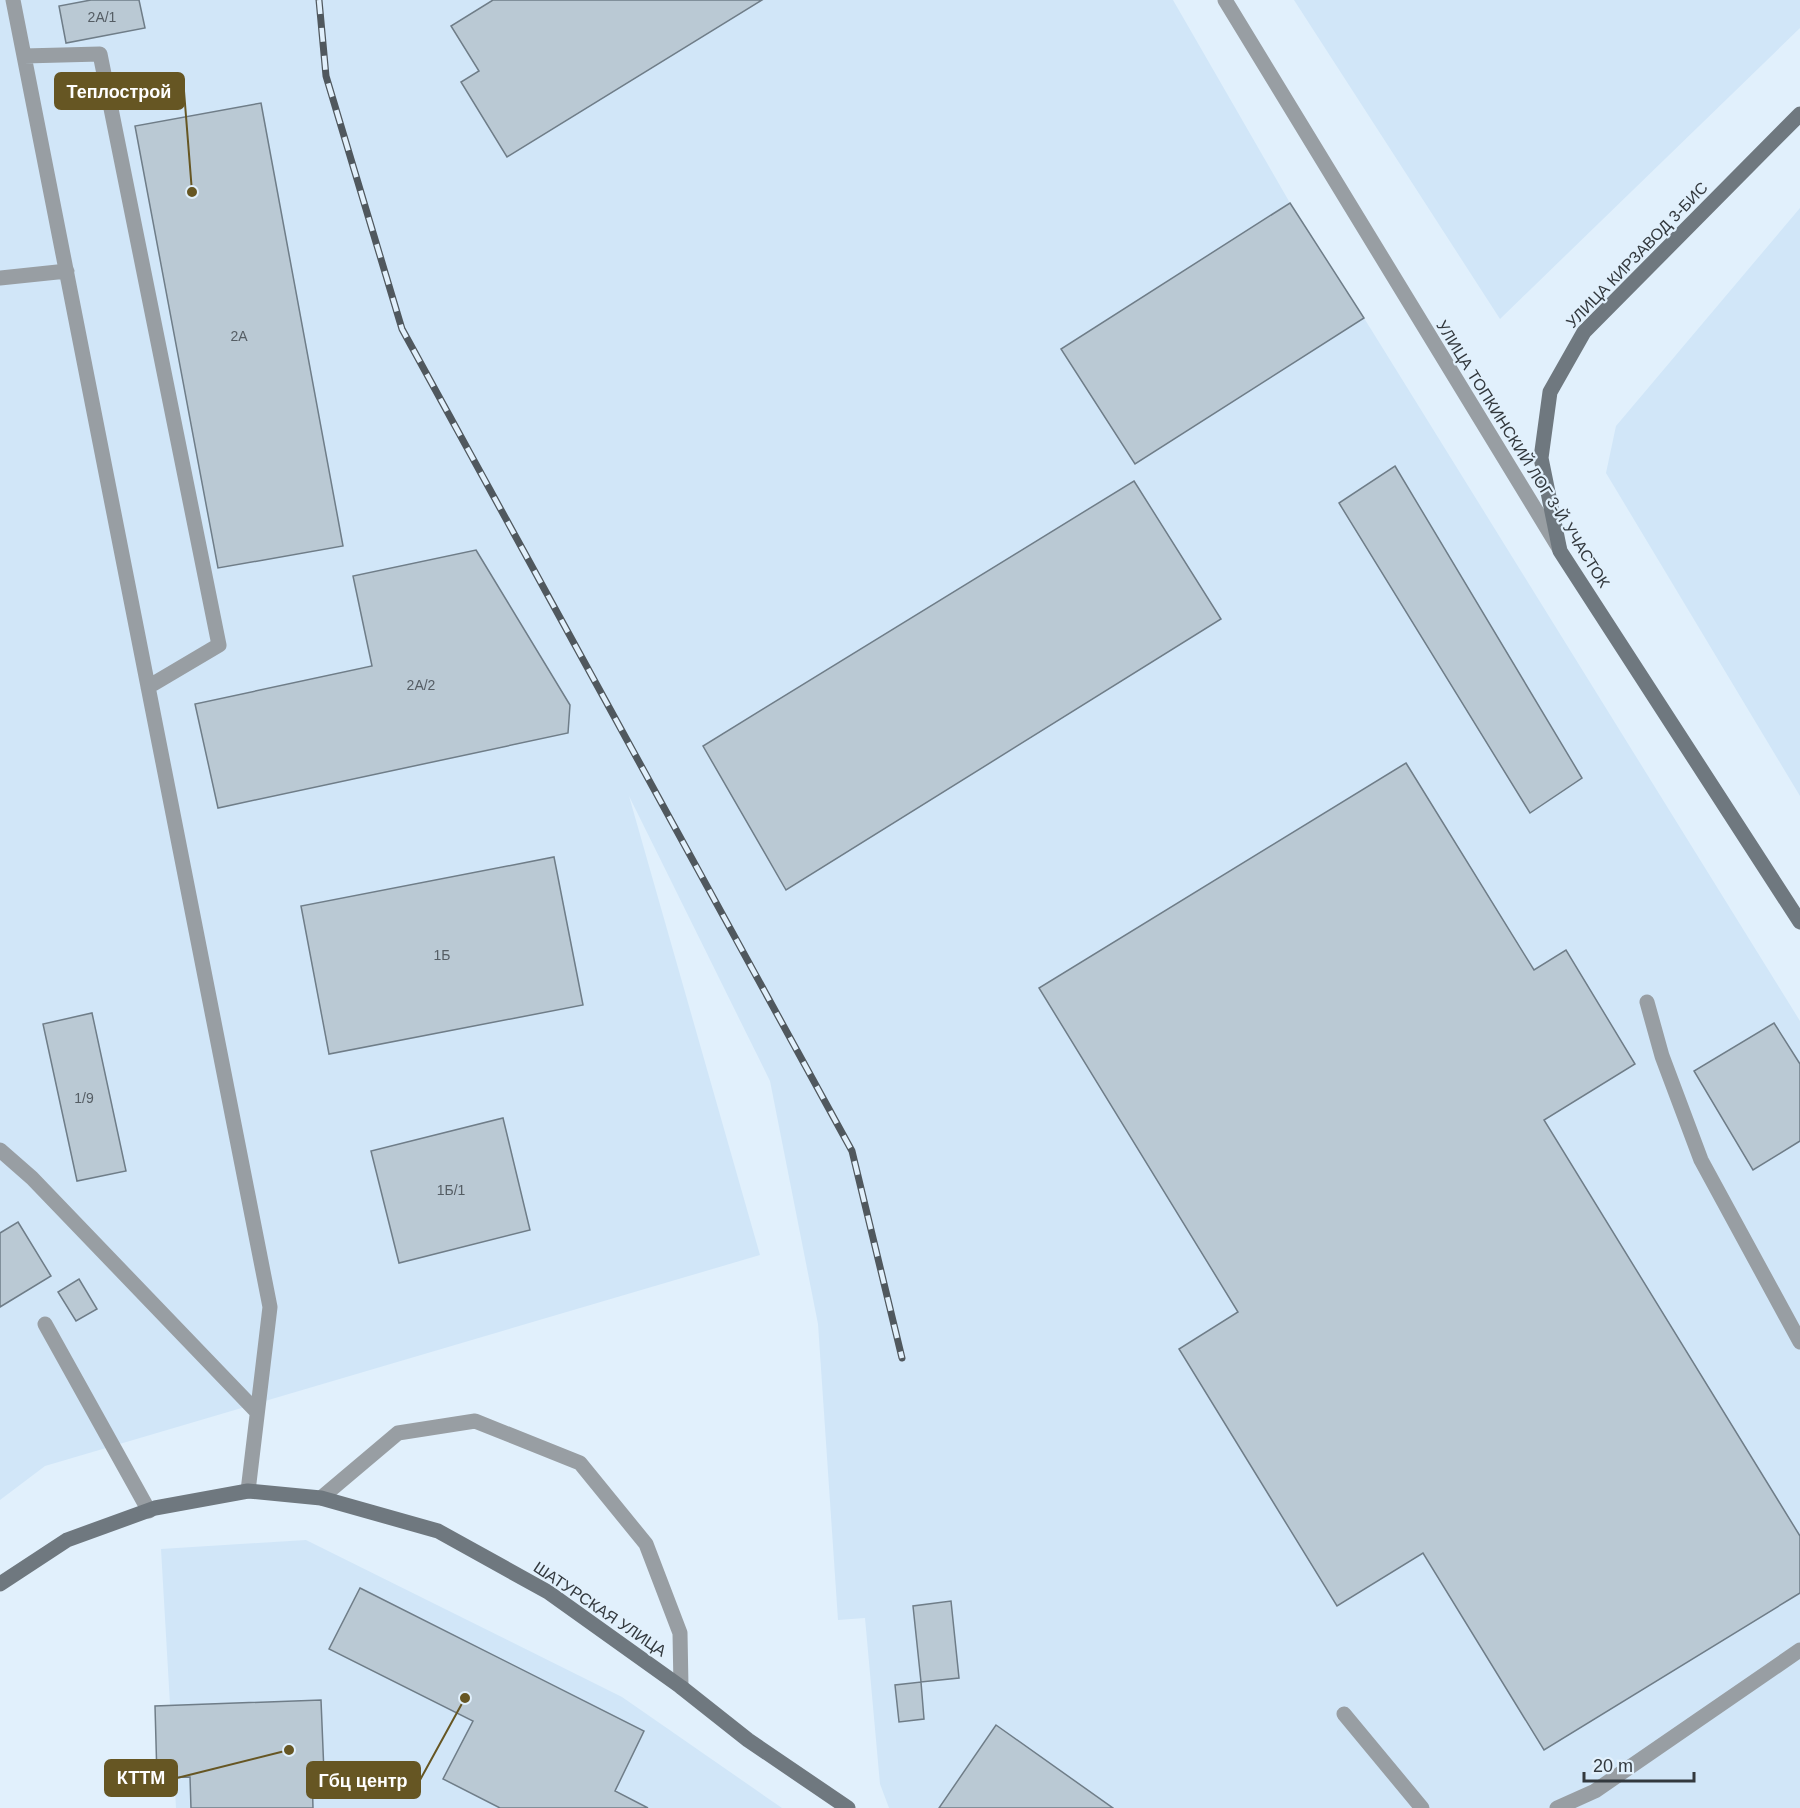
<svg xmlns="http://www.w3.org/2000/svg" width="1800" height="1808" font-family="Helvetica,sans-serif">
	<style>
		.built { fill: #d1e6f8 }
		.building { fill: #bac9d4; stroke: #6f7d88; stroke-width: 1.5 }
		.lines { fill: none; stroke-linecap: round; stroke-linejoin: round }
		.lane { stroke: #989ea3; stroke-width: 15 }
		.street { stroke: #989ea3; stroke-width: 15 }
		.secondary { stroke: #6f787f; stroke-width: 15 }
		.rail-casing { stroke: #50585e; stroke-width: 7 }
		.rail { stroke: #e1f0fc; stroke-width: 4.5; stroke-dasharray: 14; stroke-linecap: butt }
		.labels { text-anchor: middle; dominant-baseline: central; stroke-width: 4.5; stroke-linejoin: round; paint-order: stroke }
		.number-label { font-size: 14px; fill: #555d64 }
		.street-label { font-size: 16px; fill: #33393e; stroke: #e1f0fc }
		.leader { fill: none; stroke: #665623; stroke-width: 2 }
		.callout-dot { fill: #665623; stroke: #e1f0fc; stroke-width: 2 }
		.callout { fill: #665623; stroke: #665623; stroke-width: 2 }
		.callout-label { font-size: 18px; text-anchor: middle; font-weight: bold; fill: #fff }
	</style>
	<rect width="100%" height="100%" fill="#e1f0fc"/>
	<path class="built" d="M0,0h1173l117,203 74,115 436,703v787h-911l-9,-24 -15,-166 -27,2 -20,-296 -48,-243 -141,-285 131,459 -715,211 -45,34z
		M1294,0h506v28l-300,291z
		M1800,208v588l-194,-323 10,-47z
		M306,1540l316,157 160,111h-606l-15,-259z"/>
	<path class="building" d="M91,0h48l6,28 -79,15 -7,-37z
		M493,0h269l-255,157 -46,-75 18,-11 -28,-45z
		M261,103l82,443 -125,22 -83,-442z
		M1290,203l74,115 -229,146 -74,-115z
		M1395,466l187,312 -52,35 -191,-310z
		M1134,481l87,138 -435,271 -83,-144z
		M476,550l94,155 -2,28 -350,75 -23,-104 177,-38 -19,-90z
		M1406,763l128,207 32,-20 69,114 -91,56 256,416v57l-256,157 -121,-197 -86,53 -158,-257 59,-37 -199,-324z
		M554,857l29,148 -254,49 -28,-148z
		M92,1013l34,158 -49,10 -34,-157z
		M1774,1023l26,41v77l-47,29 -59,-99z
		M503,1118l27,112 -131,33 -28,-112z
		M18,1222l33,54 -51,31v-74z
		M79,1279l18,30 -21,12 -18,-29z
		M360,1588l284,143 -29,60 33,17h-148l-57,-29 30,-58 -144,-72z
		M951,1601l8,77 -38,4 -8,-76z
		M921,1682l3,37 -25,3 -4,-37z
		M321,1700l3,73h-12l1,35h-122l-1,-31 -33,1 -2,-72z
		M996,1725l117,83h-174z"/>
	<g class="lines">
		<path class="lane" d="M13,0l257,1307 -22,184
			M24,56l76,-2 119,591 -71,42
			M0,278l67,-7
			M1647,1002l15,54 39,104 99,182
			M0,1150l32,28 225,234
			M45,1324l104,187
			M321,1498l77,-65 77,-12 105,42 66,81 34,89 1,54
			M1344,1714l78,94
			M1557,1808l38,-17 205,-141"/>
		<path class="street" d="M1225,0l334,548"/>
		<path class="secondary" d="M1800,114l-216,218 -34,60 -9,66 19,93 240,371
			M0,1584l67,-44 88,-32 93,-17 73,7 117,33 110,61 133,95 67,53 100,68"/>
		<g class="rail-casing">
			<path id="rail" d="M319,0l7,76 76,253 450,822 50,207"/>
		</g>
		<use href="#rail" class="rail"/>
	</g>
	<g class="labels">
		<g class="number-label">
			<text x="102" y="17">2А/1</text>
			<text x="239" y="336">2А</text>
			<text x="421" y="685">2А/2</text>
			<text x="442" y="955">1Б</text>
			<text x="84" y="1098">1/9</text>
			<text x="451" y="1190">1Б/1</text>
		</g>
		<g class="street-label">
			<text transform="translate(1637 255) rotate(-46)">УЛИЦА КИРЗАВОД 3-БИС</text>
			<text transform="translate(1523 454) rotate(58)">УЛИЦА ТОПКИНСКИЙ ЛОГ 3-Й УЧАСТОК</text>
			<text transform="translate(600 1609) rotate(34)">ШАТУРСКАЯ УЛИЦА</text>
		</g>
	</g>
	<path class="leader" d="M192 192L184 91M289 1750L177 1778M465 1698L420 1780"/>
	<g class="callout-dot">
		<circle cx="192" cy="192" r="6"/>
		<circle cx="289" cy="1750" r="6"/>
		<circle cx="465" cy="1698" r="6"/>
	</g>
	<g class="callout">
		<rect x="55" y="73" width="129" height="36" rx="6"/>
		<rect x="105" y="1760" width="72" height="36" rx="6"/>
		<rect x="307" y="1762" width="113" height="36" rx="6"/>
	</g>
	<g class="callout-label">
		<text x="119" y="98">Теплострой</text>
		<text x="141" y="1784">КТТМ</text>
		<text x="363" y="1787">Гбц центр</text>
	</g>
	<path d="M1584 1772v9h110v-9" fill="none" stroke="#33393e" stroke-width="3"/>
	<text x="1593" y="1772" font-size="18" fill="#33393e" stroke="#e1f0fc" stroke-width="4.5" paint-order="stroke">20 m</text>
</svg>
